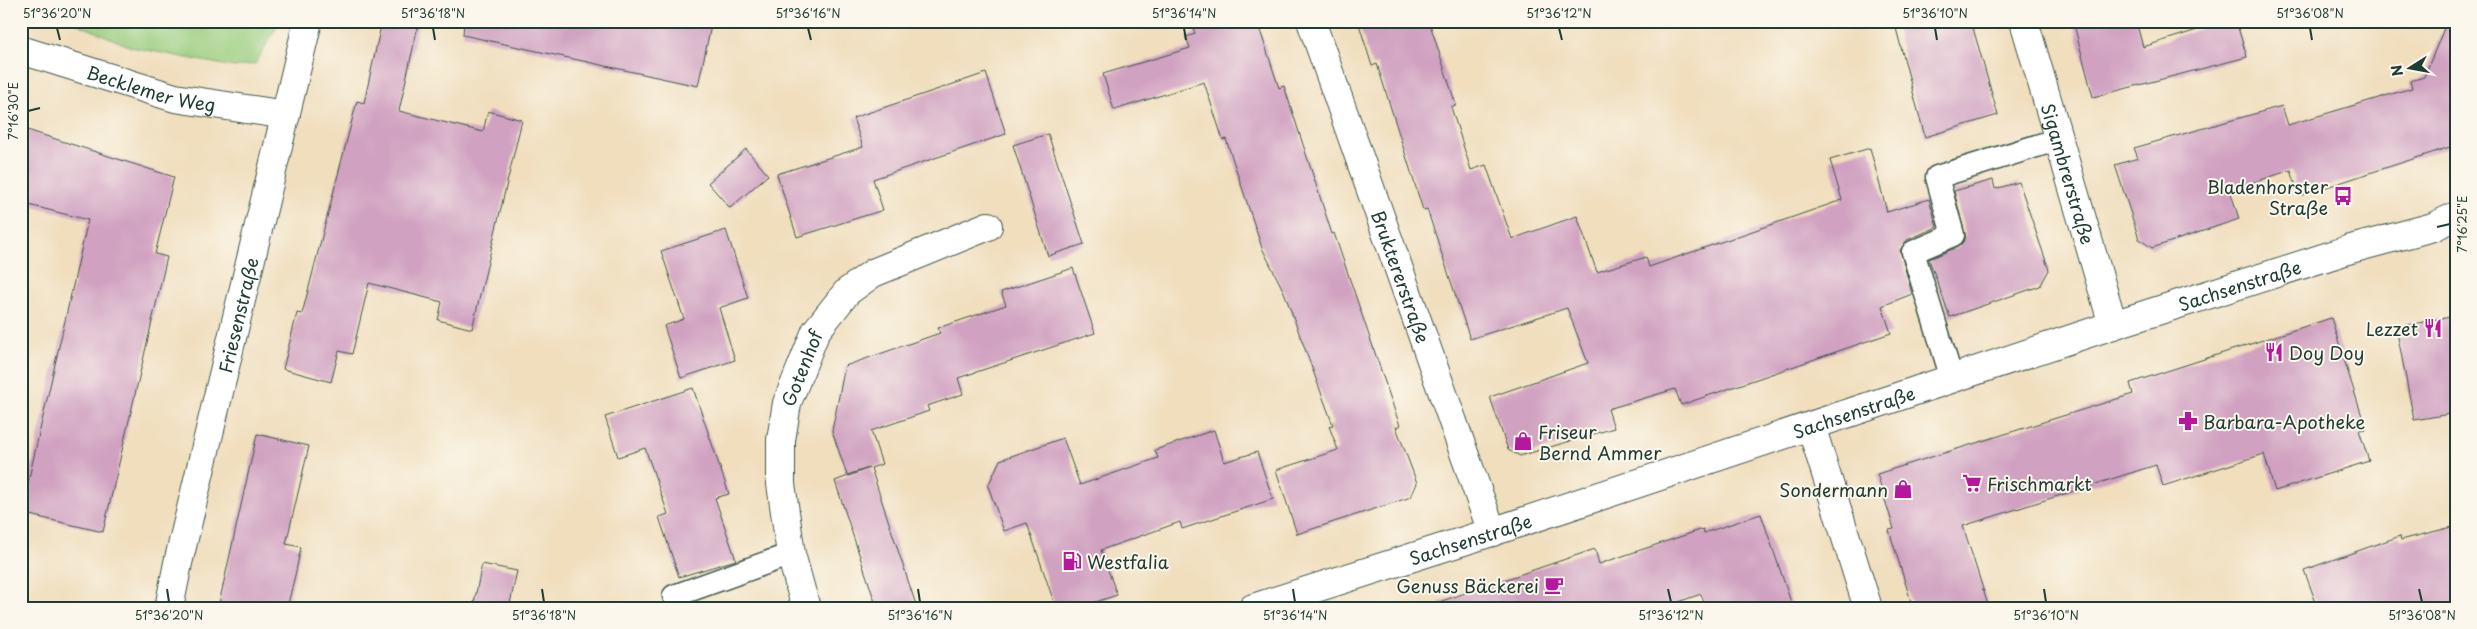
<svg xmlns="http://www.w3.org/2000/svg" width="2477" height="629" font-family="'Playpen Sans',sans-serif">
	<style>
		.green { fill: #9acd7e; stroke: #5c8559 }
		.building { fill: #d0a1c1 }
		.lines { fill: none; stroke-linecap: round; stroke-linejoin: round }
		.lane-casing { stroke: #3e5549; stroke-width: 25 }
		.street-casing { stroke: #3e5549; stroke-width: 30 }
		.secondary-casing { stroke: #3e5549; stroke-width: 30 }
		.lane { stroke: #fff; stroke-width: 22 }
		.street { stroke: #fff; stroke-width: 28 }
		.secondary { stroke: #fff; stroke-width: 28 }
		.ticks { fill: none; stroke: #1f3d34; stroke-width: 2 }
		.labels { text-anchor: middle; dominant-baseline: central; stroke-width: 4; stroke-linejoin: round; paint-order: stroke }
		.street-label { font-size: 18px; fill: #1f3d34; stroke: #fbf7ec }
		.poi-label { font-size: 18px; fill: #1f3d34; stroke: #fbf7ec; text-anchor: start }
		.neatline { fill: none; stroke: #1f3d34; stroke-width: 2 }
		.ticks-label { font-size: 12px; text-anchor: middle; fill: #1f3d34 }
	</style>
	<rect width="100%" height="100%" fill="#fbf7ec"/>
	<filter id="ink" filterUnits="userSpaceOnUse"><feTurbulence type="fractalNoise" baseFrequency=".02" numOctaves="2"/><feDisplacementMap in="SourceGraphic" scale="10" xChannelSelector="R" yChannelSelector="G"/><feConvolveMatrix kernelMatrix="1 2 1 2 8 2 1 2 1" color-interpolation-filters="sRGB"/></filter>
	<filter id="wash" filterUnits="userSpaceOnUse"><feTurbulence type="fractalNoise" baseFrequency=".0096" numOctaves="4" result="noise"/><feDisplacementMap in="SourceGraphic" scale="20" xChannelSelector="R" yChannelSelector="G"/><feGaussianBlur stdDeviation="1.12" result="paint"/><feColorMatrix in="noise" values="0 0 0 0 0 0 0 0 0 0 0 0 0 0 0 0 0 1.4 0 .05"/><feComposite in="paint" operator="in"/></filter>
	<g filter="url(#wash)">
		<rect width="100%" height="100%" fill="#f0debd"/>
		<path class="green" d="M71,21h209l-25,43 -21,3 -103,-20z"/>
		<g id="blocks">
			<path class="building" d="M382,21h37l-20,90 84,21 5,-21 34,9 -50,209 -34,-9 4,-18 -73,-19 -17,71 -13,-3 -8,31 -48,-13 14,-56 5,1 55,-213 7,2z
				M464,21h248l-14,65 -235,-51z
				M1191,21h66l22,67 5,-2 48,148 2,-1 66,193 -4,1 21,56 -6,14 -114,37 -21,-64 62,-20 -9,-24 4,-1 -49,-133 -22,-44 -36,-109 -3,1 -19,-58 -90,28 -11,-36 87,-26 -4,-11 9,-3z
				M1358,21h71l27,84 -5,2 20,63 15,-5 26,74 65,-23 20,56 49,-15 3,10 193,-67 -12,-40 40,-12 17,64 42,-13 8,28 -30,13 -7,10 12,44 -30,12 9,27 -210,72 -6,-16 -67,20 6,19 -94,28 -12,-6 -18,-53 98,-34 -21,-55 -97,31 -43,-130 -4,1 -46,-146 -5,2z
				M1894,21h77l27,94 -73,22z
				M2073,21h63l7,26 83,-26h10l11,36 -154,40z
				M2447,21h9v124l-157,51 -8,-26 -61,20 9,29 -87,29 -13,-9 -24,-74 23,-7 -4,-10 148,-42 6,19 124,-37 -2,-7 14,-4z
				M986,73l20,61 -133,45 10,31 -86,27 -20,-63 86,-27 -10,-29z
				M21,128l153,49 -19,77 12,3 -64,275 -82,-19 67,-293 -67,-17z
				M1048,134l36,110 -36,12 -35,-111z
				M746,149l22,26 -38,33 -22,-25z
				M1993,180l2,9 24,-7 30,88 -9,16 -90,31 -21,-58 29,-12 8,-9 -12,-47z
				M726,230l22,68 -29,10 16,52 -54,18 -17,-52 20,-7 -23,-68z
				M1073,268l22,65 -137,45 5,16 -36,12 2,5 -58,20 11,33 -11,4 46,140h-40l-42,-127 34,-13 -22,7 -15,-44 13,-65 95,-33 -2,-5 68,-23 -5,-13z
				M2456,316v97l-42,7 -18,-93z
				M2331,318l35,111 -7,1 10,31 -94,30 -11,-37 -101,32 -7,-21 -193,61 26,82h-76l-24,-78 5,-1 -17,-55 256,-80 -3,-11z
				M693,388l36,106 -14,4 21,62 -57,17 -20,-60 9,-3 -23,-66 -27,9 -13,-40z
				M1214,430l10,32 33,-10 16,47 -91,30 -2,-7 -79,28 16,45 -40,13h-21l-29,-85 -23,8 -16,-45 12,-26 63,-22 17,47 78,-27 -3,-8z
				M257,434l52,12 -23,98 15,3 -5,24 -9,37h-69z
				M1761,514l32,94h-87l-5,-14 -40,14h-221l-1,-6 156,-53 4,15 104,-35 1,4z
				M2456,526v82h-138l-14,-38 96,-34 1,4z
				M482,564l35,7 -8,37h-36z"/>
		</g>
	</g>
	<g filter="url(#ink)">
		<use href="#blocks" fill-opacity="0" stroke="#3e5549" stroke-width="1"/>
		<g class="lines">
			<g class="lane-casing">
				<path id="lane" d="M1952,379l-39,-127 40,-17 -16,-58 122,-38
					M674,596l117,-42"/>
			</g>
			<g class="street-casing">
				<g id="street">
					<path id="s1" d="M1311,21l181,511"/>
					<path id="s2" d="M2024,21l89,304"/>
					<path id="s3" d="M21,50l154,48 111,17"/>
					<path d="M1811,426l57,182"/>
					<path id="s4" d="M169,608l9,-45 130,-542"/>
					<path id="s5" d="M806,608l-15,-54 -10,-70v-44l6,-37 29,-72 31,-39 26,-19 115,-47"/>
				</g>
			</g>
			<g class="secondary-casing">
				<g id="secondary">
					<path id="s6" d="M1253,608l239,-76 621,-207 238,-76 82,-22 23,-11"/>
				</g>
			</g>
			<use href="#lane" class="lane"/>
			<use href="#street" class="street"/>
			<use href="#secondary" class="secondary"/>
		</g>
	</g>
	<path class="ticks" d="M57,28l3,12M433,28l2,12M808,28l3,12M1184,28l2,12M1559,28l3,12M1935,28l2,12M2310,28l2,12M28,111l12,-3M2437,227l13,-3M167,589l2,13M542,589l2,13M918,589l2,13M1293,589l2,13M1668,589l3,13M2044,589l2,13M2419,589l3,13"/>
	<defs>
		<g id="bus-bare" transform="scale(1.5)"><path d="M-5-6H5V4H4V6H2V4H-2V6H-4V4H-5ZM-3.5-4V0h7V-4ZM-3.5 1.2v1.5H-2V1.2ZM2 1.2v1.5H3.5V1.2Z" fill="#b5179e" stroke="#fbf7ec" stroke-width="2.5" paint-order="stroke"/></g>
		<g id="restaurant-bare" transform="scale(1.5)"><path d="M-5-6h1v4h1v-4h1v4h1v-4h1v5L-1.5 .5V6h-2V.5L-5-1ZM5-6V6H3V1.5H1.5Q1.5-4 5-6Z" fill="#b5179e" stroke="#fbf7ec" stroke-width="2.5" paint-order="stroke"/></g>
		<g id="pharmacy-bare" transform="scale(1.5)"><path d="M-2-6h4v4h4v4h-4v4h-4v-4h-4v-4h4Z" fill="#b5179e" stroke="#fbf7ec" stroke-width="2.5" paint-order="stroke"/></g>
		<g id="shop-bare" transform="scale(1.5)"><path d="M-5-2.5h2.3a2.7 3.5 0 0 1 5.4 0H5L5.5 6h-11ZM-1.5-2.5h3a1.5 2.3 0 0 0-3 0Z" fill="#b5179e" stroke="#fbf7ec" stroke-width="2.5" paint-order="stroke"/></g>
		<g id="supermarket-bare" transform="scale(1.5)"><path d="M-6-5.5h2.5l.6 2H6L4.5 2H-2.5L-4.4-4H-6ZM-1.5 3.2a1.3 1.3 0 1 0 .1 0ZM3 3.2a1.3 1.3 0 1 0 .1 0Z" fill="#b5179e" stroke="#fbf7ec" stroke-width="2.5" paint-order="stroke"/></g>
		<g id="fuel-bare" transform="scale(1.5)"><path d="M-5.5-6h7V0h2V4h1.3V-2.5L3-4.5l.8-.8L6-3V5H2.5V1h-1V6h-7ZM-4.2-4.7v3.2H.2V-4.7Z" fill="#b5179e" stroke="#fbf7ec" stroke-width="2.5" paint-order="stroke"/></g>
		<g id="cafe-bare" transform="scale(1.5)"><path d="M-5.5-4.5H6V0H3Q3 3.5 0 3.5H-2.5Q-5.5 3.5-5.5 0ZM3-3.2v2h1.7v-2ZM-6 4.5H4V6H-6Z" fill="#b5179e" stroke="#fbf7ec" stroke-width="2.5" paint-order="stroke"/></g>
	</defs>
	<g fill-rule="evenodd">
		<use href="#bus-bare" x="2343" y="196"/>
		<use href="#restaurant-bare" x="2433" y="328"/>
		<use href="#restaurant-bare" x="2274" y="352"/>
		<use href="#pharmacy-bare" x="2188" y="421"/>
		<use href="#shop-bare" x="1523" y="441"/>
		<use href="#supermarket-bare" x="1972" y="483"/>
		<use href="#shop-bare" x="1903" y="489"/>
		<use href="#fuel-bare" x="1072" y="561"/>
		<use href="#cafe-bare" x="1554" y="585"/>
	</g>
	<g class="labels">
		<g class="street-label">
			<text stroke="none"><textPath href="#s3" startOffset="136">Becklemer Weg</textPath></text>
			<text stroke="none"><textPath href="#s2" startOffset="159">Sigambrerstraße</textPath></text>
			<text stroke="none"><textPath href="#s1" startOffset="271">Bruktererstraße</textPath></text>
			<text stroke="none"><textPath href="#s6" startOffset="1038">Sachsenstraße</textPath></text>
			<text stroke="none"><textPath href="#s4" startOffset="301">Friesenstraße</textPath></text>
			<text stroke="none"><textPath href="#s5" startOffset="246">Gotenhof</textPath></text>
			<text stroke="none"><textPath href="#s6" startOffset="632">Sachsenstraße</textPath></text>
			<text stroke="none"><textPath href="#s6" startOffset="228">Sachsenstraße</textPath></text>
		</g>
		<g class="poi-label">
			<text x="2328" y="186" text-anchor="end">Bladenhorster<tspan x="2328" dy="21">Straße</tspan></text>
			<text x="2418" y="328" text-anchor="end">Lezzet</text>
			<text x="2289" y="352">Doy Doy</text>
			<text x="2203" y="421">Barbara-Apotheke</text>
			<text x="1538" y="431">Friseur<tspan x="1538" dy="21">Bernd Ammer</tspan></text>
			<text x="1987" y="483">Frischmarkt</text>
			<text x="1888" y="489" text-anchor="end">Sondermann</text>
			<text x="1087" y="561">Westfalia</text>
			<text x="1539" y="585" text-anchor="end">Genuss Bäckerei</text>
		</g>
	</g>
	<rect width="2477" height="629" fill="none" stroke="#fbf7ec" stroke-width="55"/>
	<g transform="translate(2410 68) rotate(259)" stroke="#fbf7ec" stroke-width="4" paint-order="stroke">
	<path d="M0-4L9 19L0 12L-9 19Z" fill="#1f3d34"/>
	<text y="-8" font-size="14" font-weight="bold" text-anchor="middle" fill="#1f3d34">N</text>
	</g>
	<rect x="28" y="28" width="2422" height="574" class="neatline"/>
	<g class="ticks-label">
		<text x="57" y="18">51°36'20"N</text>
		<text x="433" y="18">51°36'18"N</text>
		<text x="808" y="18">51°36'16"N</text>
		<text x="1184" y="18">51°36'14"N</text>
		<text x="1559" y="18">51°36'12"N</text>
		<text x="1935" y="18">51°36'10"N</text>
		<text x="2310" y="18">51°36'08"N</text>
		<text transform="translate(14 111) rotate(-90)" y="4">7°16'30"E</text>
		<text transform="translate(2463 224) rotate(-90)" y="4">7°16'25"E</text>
		<text x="169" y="620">51°36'20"N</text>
		<text x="544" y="620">51°36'18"N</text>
		<text x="920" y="620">51°36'16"N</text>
		<text x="1295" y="620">51°36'14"N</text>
		<text x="1671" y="620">51°36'12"N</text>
		<text x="2046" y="620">51°36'10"N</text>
		<text x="2422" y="620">51°36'08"N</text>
	</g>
</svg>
